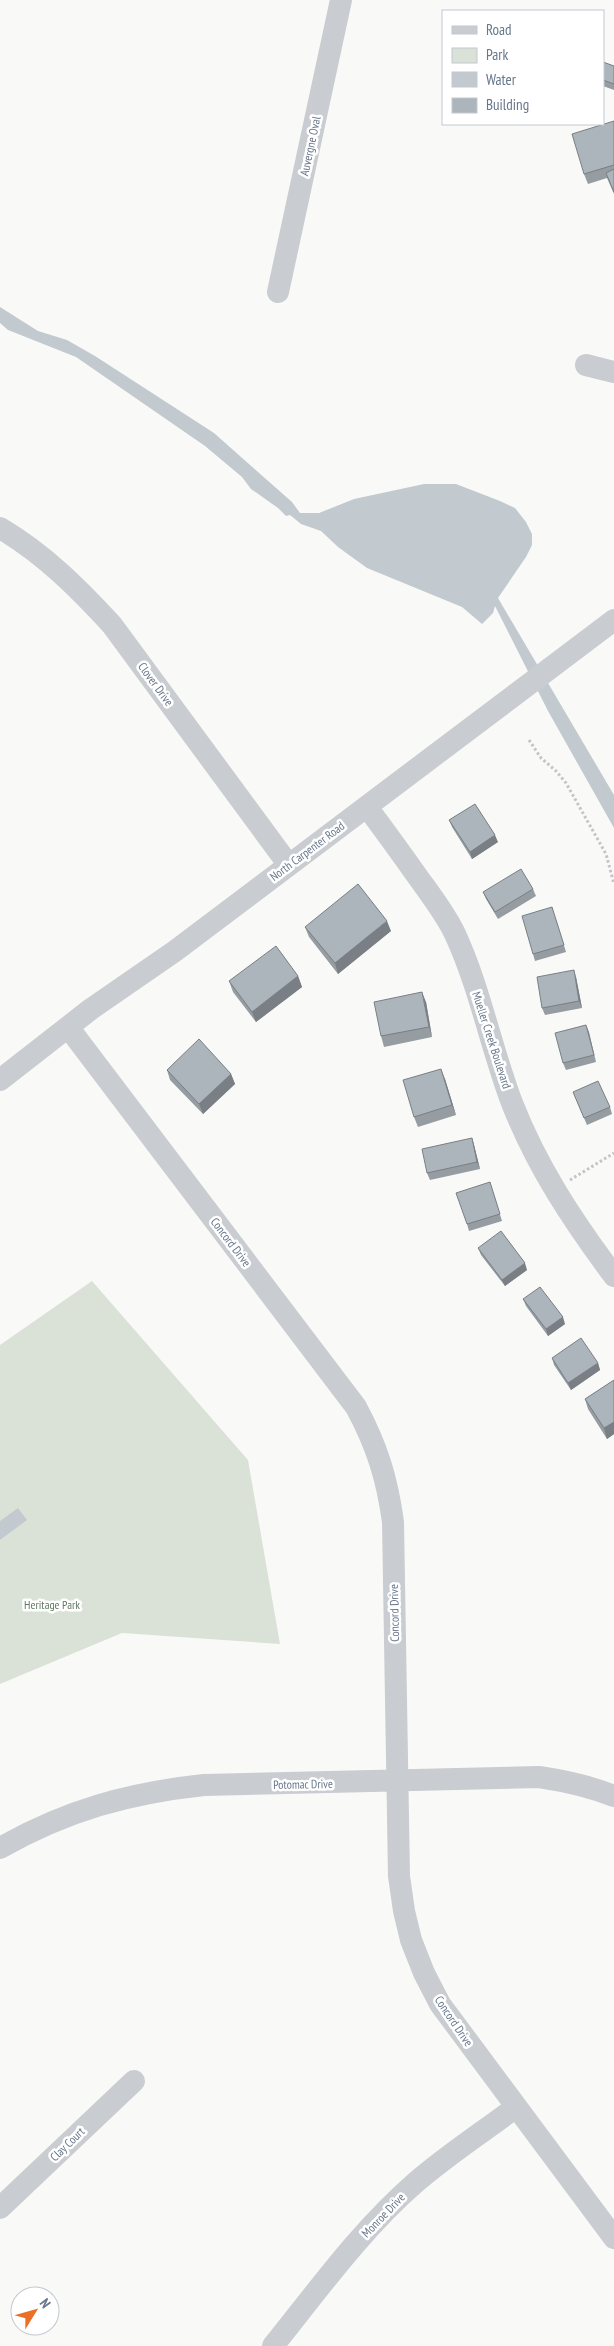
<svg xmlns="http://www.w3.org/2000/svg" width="614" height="2346" font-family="'PT Sans Narrow',sans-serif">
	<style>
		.green { fill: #dae2d8 }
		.water { fill: #c2cad0 }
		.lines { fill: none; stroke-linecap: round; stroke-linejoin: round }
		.path { stroke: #c3c4c7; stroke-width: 3; stroke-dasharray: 2.5 2.5; stroke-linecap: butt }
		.minor { stroke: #c9ccd0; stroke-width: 22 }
		.wall { fill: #959ca2 }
		.shaded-wall { fill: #797f84 }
		.building { fill: #adb5bc; stroke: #797f84 }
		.labels { text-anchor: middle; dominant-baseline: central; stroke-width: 5; stroke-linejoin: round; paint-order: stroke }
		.street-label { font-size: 12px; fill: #67768a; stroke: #fff }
		.park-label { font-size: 12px; fill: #647a63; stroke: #fff }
	</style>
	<rect width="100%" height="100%" fill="#f9faf7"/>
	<path class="green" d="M92,1281l156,179 32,184 -158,-11 -122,51v-339z"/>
	<path class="water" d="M0,307l38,24 29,9 28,16 119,77 78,69 8,11h19l35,-14 70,-15h32l44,17 15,7 11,14 6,12v11l-6,12 -28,41 116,197v33l-66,-117 -53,-105 -2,7 -11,11 -20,-17 -95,-39 -29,-21 -17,-16 -20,-7 -11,-9 -4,1 -8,-8 -27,-19 -9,-12 -37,-31 -129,-89 -68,-27 -8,-7z
		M18,1508l9,12 -27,20v-19z"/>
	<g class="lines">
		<path class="path" d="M529,740l12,18 15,13 10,12 40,71 8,30
			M570,1180l44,-27"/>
		<path class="minor" d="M278,292l63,-292
			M586,365l28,7
			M0,528c44,26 78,60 112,97l176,239
			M367,807c18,24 36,49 53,73 13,18 26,35 35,54 25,54 36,114 57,169 25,64 61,118 102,173
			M68,1027l288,380c21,39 31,71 37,115l6,354 5,35 7,29 13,33 16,31 174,234
			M0,1080l91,-71 84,-58 439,-331
			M0,1848c67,-38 129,-55 204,-63l335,-8c27,4 50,9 75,19
			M0,2208l134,-127
			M273,2346c45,-56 88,-116 142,-163 32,-28 68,-51 101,-76"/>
	</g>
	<path class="wall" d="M603,62l11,4v24l-11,-4z
		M614,121v73l-7,-16 -19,6 -4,-10z
		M449,820l49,22 -26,17 -20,-32z
		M533,889l3,7 -38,23 -12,-20 -3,-7z
		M552,907l14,45 -31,9 -2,-7z
		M305,927l86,4 -53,43 -29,-37z
		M298,976l4,11 -46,35 -23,-30 -4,-11z
		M576,977l6,31 -37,7 -3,-7z
		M426,1002l6,35 -48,10 -3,-11z
		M586,1025l10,37 -30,8 -3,-7z
		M167,1070l64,4 4,10 -32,30 -33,-34z
		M445,1079l11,36 -38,12 -4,-10z
		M573,1092l37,15 2,7 -25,11z
		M472,1138l2,7 6,24 -50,11 -3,-7z
		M490,1182l12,39 -33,10 -2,-7z
		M478,1248l49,22 -22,16 -24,-31z
		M523,1299l42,25 -17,12 -22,-30z
		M552,1358l46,5 2,7 -29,20 -17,-25z
		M614,1380v54l-7,5 -19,-30 -3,-10z"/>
	<path class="shaded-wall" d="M495,835l3,7 -26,17 -2,-7z
		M387,921l4,10 -53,43 -3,-11z
		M574,970l2,7 6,31 -3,-7z
		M298,976l4,11 -46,35 -4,-10z
		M422,992l4,10 6,35 -3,-10z
		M586,1025l3,7 7,30 -2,-7z
		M441,1069l4,10 11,36 -4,-10z
		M231,1074l4,10 -32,30 -4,-10z
		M472,1138l2,7 6,24 -3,-7z
		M525,1263l2,7 -22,16 -3,-6z
		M563,1317l2,7 -17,12 -2,-7z
		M598,1363l2,7 -29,20 -3,-7z
		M614,1422v12l-7,5 -3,-11z"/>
	<path class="building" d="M603,62l11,4v18l-11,-4z
		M614,121v44l-30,9 -12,-40z
		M614,169v23l-8,-19z
		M475,804l20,31 -25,17 -21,-32z
		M521,869l12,20 -38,23 -12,-20z
		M358,884l29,37 -52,42 -30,-36z
		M552,907l12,38 -31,9 -11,-38z
		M276,946l22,30 -46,36 -23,-31z
		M574,970l5,31 -37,7 -5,-31z
		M422,992l7,35 -48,9 -7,-34z
		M586,1025l8,30 -31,8 -8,-30z
		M199,1039l32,35 -32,30 -32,-34z
		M441,1069l11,36 -38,12 -11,-37z
		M598,1081l12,26 -26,11 -11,-26z
		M472,1138l5,24 -50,11 -5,-24z
		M490,1182l10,32 -33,10 -11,-31z
		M501,1231l24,32 -23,17 -24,-32z
		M540,1287l23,30 -17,12 -23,-30z
		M581,1338l17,25 -30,20 -16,-25z
		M614,1380v42l-10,6 -19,-29z"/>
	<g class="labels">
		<g class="street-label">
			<text transform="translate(310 146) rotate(-78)">Auvergne Oval</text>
			<text transform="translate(156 684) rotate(54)">Clover Drive</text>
			<text transform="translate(307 851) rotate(-37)">North Carpenter Road</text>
			<text transform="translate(492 1040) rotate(72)">Mueller Creek Boulevard</text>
			<text transform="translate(231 1242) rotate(53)">Concord Drive</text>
			<text transform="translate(394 1613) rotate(-91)">Concord Drive</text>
			<text transform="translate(303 1784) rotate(-1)">Potomac Drive</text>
			<text transform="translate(454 2021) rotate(56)">Concord Drive</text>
			<text transform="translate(67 2144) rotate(-44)">Clay Court</text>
			<text transform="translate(383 2215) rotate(-46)">Monroe Drive</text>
		</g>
		<g class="park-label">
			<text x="52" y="1604">Heritage Park</text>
		</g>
	</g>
	<rect x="442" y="10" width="162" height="115" fill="#ffffff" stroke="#c2c8d0"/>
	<rect x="452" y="26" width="25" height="8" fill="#c9ccd0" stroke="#c2c8d0"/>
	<text x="486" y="35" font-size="15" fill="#67768a">Road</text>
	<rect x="452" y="48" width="25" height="15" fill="#dae2d8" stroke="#c2c8d0"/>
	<text x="486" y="60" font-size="15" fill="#67768a">Park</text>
	<rect x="452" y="72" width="25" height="15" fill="#c2cad0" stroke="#c2c8d0"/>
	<text x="486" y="85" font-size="15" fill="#67768a">Water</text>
	<rect x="452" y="98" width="25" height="15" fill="#adb5bc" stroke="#c2c8d0"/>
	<text x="486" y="110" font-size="15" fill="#67768a">Building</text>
	<g transform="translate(35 2311) rotate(53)"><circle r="24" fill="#ffffff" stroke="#c2c8d0"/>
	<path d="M0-4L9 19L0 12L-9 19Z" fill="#eb7026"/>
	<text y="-8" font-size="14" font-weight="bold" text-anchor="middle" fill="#67768a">N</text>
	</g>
</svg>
